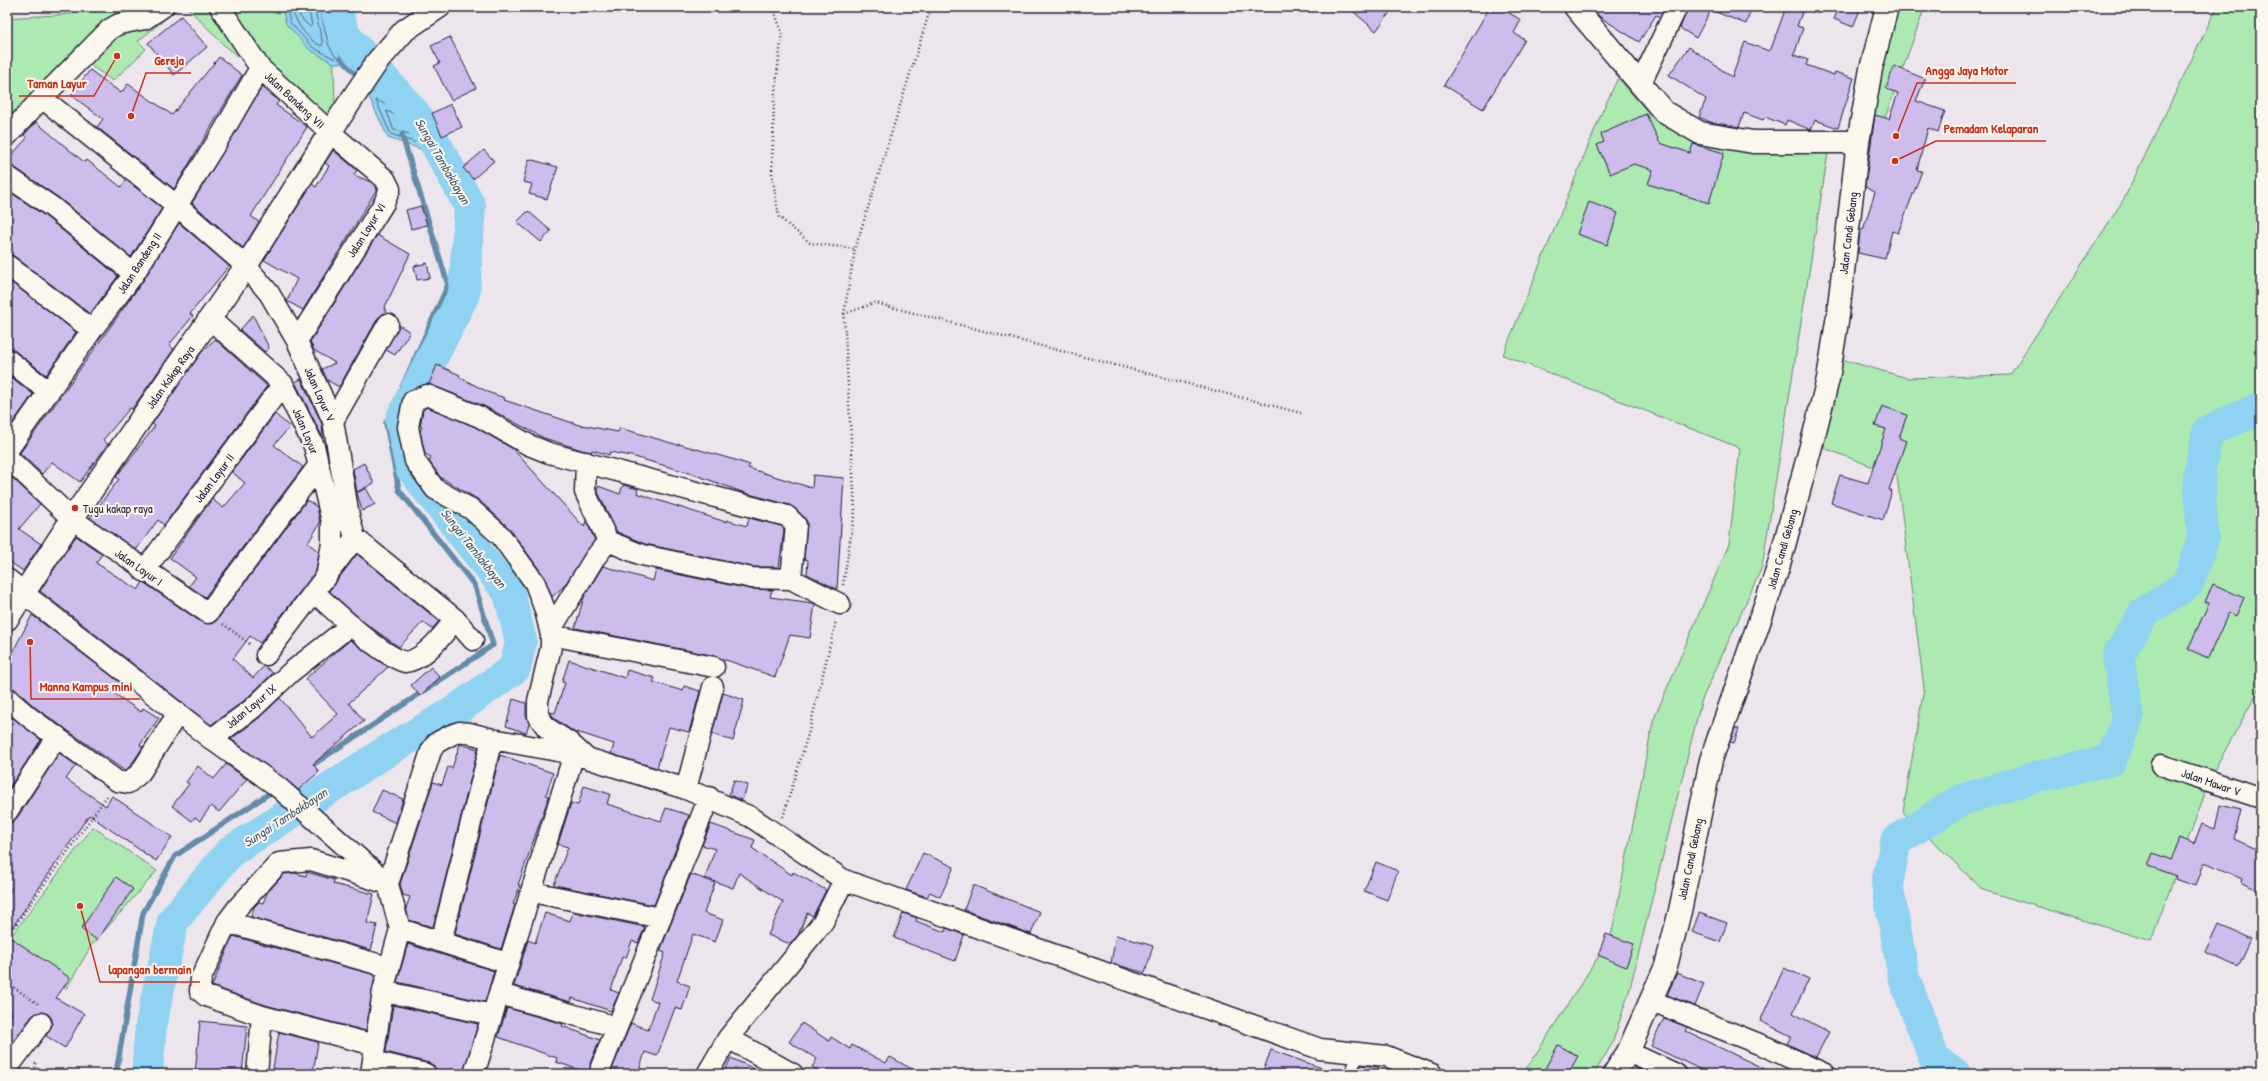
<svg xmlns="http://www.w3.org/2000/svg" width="2268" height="1081" font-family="'Patrick Hand',sans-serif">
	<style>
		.green { fill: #aceab1; stroke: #678676 }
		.water { fill: #90d2f1; stroke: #648ca8 }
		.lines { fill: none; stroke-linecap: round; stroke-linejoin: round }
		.shore { stroke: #4e6884; stroke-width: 1 }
		.stream { stroke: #648ca8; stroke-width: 5.5 }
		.river { stroke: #90d2f1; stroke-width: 32 }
		.building { fill: #cdbcec; stroke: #22223b }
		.lane-casing { stroke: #22223b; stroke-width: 13 }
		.street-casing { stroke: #22223b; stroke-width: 23 }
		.secondary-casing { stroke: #22223b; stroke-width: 25 }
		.path { stroke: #22223b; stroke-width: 2.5; stroke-dasharray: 1 3; stroke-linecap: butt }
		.lane { stroke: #fbf7ec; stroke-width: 10 }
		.street { stroke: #fbf7ec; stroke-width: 20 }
		.secondary { stroke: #fbf7ec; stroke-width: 22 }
		.poi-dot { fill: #c8321e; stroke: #fbf7ec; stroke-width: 1.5 }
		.labels { text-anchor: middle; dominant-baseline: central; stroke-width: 4; stroke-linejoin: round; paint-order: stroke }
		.street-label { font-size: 12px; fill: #22223b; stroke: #fbf7ec }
		.poi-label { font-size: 12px; fill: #22223b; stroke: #fbf7ec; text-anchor: start }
		.water-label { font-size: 13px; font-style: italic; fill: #435772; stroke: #fbf7ec }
		.leader { fill: none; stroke: #c8321e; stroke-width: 1.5 }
		.callout-dot { fill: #c8321e; stroke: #fbf7ec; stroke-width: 1.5 }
		.callout-label { font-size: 13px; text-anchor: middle; font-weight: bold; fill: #c8321e; stroke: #fbf7ec; stroke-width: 4; stroke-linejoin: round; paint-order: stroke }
	</style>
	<rect width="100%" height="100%" fill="#ede5ec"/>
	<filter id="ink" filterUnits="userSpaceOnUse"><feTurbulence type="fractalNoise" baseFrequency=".025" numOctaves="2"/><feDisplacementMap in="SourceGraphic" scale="8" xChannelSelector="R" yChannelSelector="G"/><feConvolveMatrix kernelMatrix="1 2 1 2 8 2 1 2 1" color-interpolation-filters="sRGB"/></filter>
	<g filter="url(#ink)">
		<path class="green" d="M81,7h99l-42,34 8,8 -33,32 -26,-18 -80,77v-122l65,-4z
			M187,7h135l11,38 3,89 -113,-90z
			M1879,7h46l-39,108 -8,34 -30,-13z
			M2217,7h44v679l-49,88 -61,167 -168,-51 -80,-78 21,-124 -27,-212 -73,-28 10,-91 73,21 103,-3 114,-176z
			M1618,78l30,34 47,23 134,12 -67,420 -61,135 -72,290 -17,52 -18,30h-71l88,-137 42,-216 76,-177 11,-96 -237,-93 99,-243z
			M93,827l64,44 -66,75 -25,43 -59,-44v-3z"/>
		<path class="water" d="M282,7h40l11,38 13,18h-13l-23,-13 -24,-26z
			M365,88l50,26 20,29 -15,6 -32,-11z"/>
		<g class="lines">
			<path class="shore" d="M286,7l4,15 22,25 23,12 1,-2 -7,-11 -10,-39
				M291,7c4,14 16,34 31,39l1,-2 -9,-37
				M298,7l2,10 10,10 2,-2 -4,-18
				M376,100l36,17 15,24 -7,3 -29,-10z
				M387,111l21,10 10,15 -24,-6z"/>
			<path class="stream" d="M341,58l19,20
				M308,768l185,-123 -18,-59 -76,-96 -13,-67 62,-138 -46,-150
				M116,1074l27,-161 32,-57 101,-67"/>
			<path class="river" d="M147,1074l4,-49 22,-104 57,-69 162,-104 60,-35 63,-45 6,-27 -12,-48 -98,-125 -10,-48 63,-126 6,-88 -35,-63 -20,-29 -70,-78 -10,-29
				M1955,1074l-21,-16 -30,-80 -17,-95 9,-42 65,-41 71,-22 79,-18 17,-42 -10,-62 26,-43 44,-29 15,-45 -4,-64 9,-44 53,-23"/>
		</g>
		<path class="building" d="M1348,7h46l-18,24z
			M1490,7h9l22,13 -7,13 11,7 -42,69 -39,-24z
			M1591,7h73l-4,10 -4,-2 -17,27 -39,-25z
			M1688,7h64l-6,17 -35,-14 -15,28 -16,-10z
			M1786,7h18l-7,19 6,2 -9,27 14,5 -2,5 28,10 1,-3 19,6 -16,50 -23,-8 -4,10 -24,-10 -2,5 -20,-8 -2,3 -19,-7 -5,14 -29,-5 -11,-5 7,-18 -37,-24 20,-28 43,30 13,-35 24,9 2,-2z
			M1839,7h22l-8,20 -19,-8z
			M181,16l26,31 -33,28 -26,-32z
			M450,37l26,51 -25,12 -17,-34 6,-3 -9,-17z
			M219,57l23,18 -68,114 -77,-62 6,-8 -32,-24 19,-25 31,23 7,-9 44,31z
			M1894,66l31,13 -9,22 29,10 -7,21 -10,-4 -11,42 5,1 -24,62 -6,-2 -7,28 -27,-6 2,-23h3l12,-38 -10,-5 10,-72 14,4 9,-26 -12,-4z
			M262,87l17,14 -3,4 31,22 -56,89 8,6 -16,26 -51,-45z
			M451,104l11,23 -20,9 -10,-23z
			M1646,114l14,29 30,10 3,-9 31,9 -15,50 -61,-19 5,-14 -19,-6 -24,10 -13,-29 7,-3 -3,-8z
			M36,122l48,40 3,-2 34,27 5,-7 36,28 -31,49 -72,-59 -45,-31 -7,-2v-5l20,-22 -3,-3z
			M333,150l24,20 -3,5 17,7 6,7 -74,121 -16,-9 10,-22 -33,-19 48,-76 4,3 13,-21 -4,-3z
			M484,150l10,11 -21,18 -10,-11z
			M529,159l29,8 -11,32 -18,-5 3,-10 -9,-2z
			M7,190l38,26 73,60 -28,38 -76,-58 -7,-2z
			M1589,202l29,11 -11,32 -30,-11z
			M421,206l6,19 -16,4 -5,-19z
			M528,211l23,20 -10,11 -24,-20z
			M179,223l50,43 -39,48 3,2 -24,29 5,4 -42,60 -2,-1 -27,32 5,4 -28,38 -28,-20 -10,12 -22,-21 123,-172z
			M377,235l33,19 -26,55 2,1 -2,3 -6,5 -39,69 -12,-7 -5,-11 13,-6 -21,-13 -4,-8z
			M427,263l3,15 -13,2 -3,-14z
			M7,279l69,53 -30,43 -32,-25 -7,-2z
			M253,315l16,33 -4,4 -25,-22z
			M399,325l11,7 -15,23 -9,-5z
			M215,339l52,47 -103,139 -6,-5 -22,30 -46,-32 29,-39 -3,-2 39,-51 -3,-2 49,-71z
			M437,365l23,10 -1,2 31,16 15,5 -1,2 78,26v-1l36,7 2,-4 58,17 1,-1 56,16 15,5 -2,3 64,20 1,-13 31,3 -7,111 -30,-15 1,-14 -4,-1 3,-38 -17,-16 -45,-12 -55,-20 -59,-17 -21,-4 -1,3 -17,-5 -1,2 -6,-1 -41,-13 -60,-32 -55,-22z
			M7,374l26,20 -26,37z
			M301,379l21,45 1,14 -28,-56z
			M1882,406l25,9 -8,23 7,3 -17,49 3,1 -9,29 -52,-17 9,-28 28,8 18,-54 -11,-3z
			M427,407l48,20 38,22 71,78 2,-6 9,19 -31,46 -12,11 -8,-21 -35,-48 -30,-28 -39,-23 -11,-16 2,-4 -6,-3 -5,-23 2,-4 -2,-1 3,-16z
			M275,414l15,13 -16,18 29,22 -98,130 -16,-11 7,-9 -26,-19 42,-59 11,9 22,-25 -13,-11z
			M364,463l10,20 -17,9 -4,-23z
			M7,473l33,31 -21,25 22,15 -18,27 -16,-11z
			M623,485l15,4 -1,4 20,7 69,22v-2l21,6 2,-8 32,8 3,3 -5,38h-26l-108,-23 -28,-12 -20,-42 1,-4 22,8z
			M366,488l9,16 -13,7 -5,-18z
			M307,500l10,7 3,16 -12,20 11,9 -3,19 -56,72 -10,-7 -17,23 20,19 11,-12 9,7 -28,27 -34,25 -171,-134 36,-55 26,18 -6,9 42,27 5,-8 58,40 11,2 5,-4z
			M357,554l82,67 -7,8 -9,-7 -24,25 -34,-24 -36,-32z
			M603,566l50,15 3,-11 94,19 22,1 -2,7 43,6 2,1 -5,34 -20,-3 -15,42 -49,-17 -3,1 -7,-5 -141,-28 9,-31z
			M2213,584l31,14 -8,18 -7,-4 -21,46 -20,-9 21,-46 -4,-1z
			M32,615l90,69 -7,10 26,18 2,-4 16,10 -19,27 3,2 -12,18 -6,6 -89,-63 -21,-19 -8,-2v-24z
			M350,640l38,27 -39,36 15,18 -51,43 6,8 -21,18 -67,-51 28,-21 21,-20 32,39 26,-23 -33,-35z
			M569,660l56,18 2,-8 28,8 -2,4 30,9 1,-5 16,5 -11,41 -20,-5 -12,41 -46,-14 3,-10 -37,-12v2l-22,-15 -5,-7 5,1 10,-30 -3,-1z
			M431,667l9,10 -20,19 -9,-11z
			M723,693l21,7 -11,41 -21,-7z
			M513,699l13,4v13l3,8 -3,9 -20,-7z
			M7,713l34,27 -34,51z
			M1735,728l4,1 -5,14 -4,-1z
			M460,744l18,5 -45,178 -24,-7 -3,-12 4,-11 -7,-2 -3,-11 33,-102 9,3 6,-18 4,1z
			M59,753l17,12 -10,14 40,27 6,-10 60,41 -16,24 -67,-46 -82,120v-39l5,-7 -5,-4v-62l10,-5z
			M500,755l53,18 -7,22 3,1 -31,89h2l-7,19 2,1 -14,44 -46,-15z
			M226,764l21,15 -28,33 -8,-6 -11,15 -5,-4 -3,4 -20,-15 17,-22 -3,-2 12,-16 16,13z
			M734,780l14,5 -6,15 -13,-5z
			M584,786l26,8 -3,10 54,17 5,-13 23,7 -35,90 -100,-20 14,-38 -10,-3 13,-41 7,2z
			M382,790l21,9 -7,24 -24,-11z
			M2220,805l21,5 -7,29 27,12v41l-20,-10 1,-3 -35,-16h-3l-8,23 -21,-7 1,-3 -28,-10 5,-13 18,7 9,-22 14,6 8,-20 13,5z
			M711,824l44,16 -3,8 40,27 1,-3 33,18 -13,26 -6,-3 -9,22 -8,9 -22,-9 15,-33 -44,-29 -6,15 -28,-10 10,-29 -13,-4z
			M923,853l31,14 -14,30 -10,-5 -3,5 -21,-7z
			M1376,862l22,9 -11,29 -23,-9z
			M307,872l27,8 -1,4 41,10 -7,29 10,2 -6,25 -120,-33 3,-10 5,-5 4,1 4,-10 17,-19 11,-1 11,3z
			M691,874l24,9 -11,30 19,7 -8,22 -22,-8 -16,47 13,5 -8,24 -7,-2 -18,48 -12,-4 -7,22h-28l21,-51 17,7 10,-28 -8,-3 15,-46 -5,-2z
			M116,877l17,12 -36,51 -16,-11z
			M973,885l67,27 -9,22 -67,-24z
			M573,912l72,15 -7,16 -6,-2 -6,17 -4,-1 -11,33 8,3 -8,18 -39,-13 -1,4 -57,-16 14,-46 7,3 10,-30 25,8z
			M903,913l14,5 -1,3 29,11 1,-4 18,7 -9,26 -61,-23z
			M1699,913l28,10 -7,19 -28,-10z
			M2218,924l33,15 -13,28 -33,-15z
			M1606,934l28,10 -8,23 -28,-12z
			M7,935l63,43 -14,20 28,16 -19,34 -19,-12 6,-11v-6l-4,-5 -6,-2 -10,4 -25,34v-30l5,-7 -5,-4z
			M1116,935l37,11 -8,27 -34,-10z
			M233,936l142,39 -9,56 -101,-26 -53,-19z
			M408,944l86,27 -9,31 -88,-20z
			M1784,968l25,11 -16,34 36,19 -13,25 -29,-13 4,-8 -31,-15z
			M1677,973l27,11 -9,22 -28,-11z
			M393,1005l85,19 -15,50h-26l-3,-8 -5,-3 -43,-11z
			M507,1008l56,16 -1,2 38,14 -10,23 2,11 -36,-12 1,-4 -59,-21z
			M1664,1018l23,9 -2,4 90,43h-65l-59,-28z
			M200,1021l47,5 -5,48h-47z
			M802,1023l27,18 2,-4 19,12 2,-4 34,18 4,-6 31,17h-98l-11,-7 5,-8 -28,-17z
			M279,1032l39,10 -5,31 -12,-2v3h-29z
			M1558,1045l20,11 -10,18h-26z
			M1271,1050l62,22v2h-71z
			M731,1058l34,16h-42z
			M1361,1066v-1l18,2 -5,7h-7l-8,-5z"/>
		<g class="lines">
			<g class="lane-casing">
				<path id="lane" d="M1349,1074l12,-22"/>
			</g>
			<g class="street-casing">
				<path id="street" d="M220,7l40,61 70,64 55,47 5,10 -6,14 -87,138
					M1640,85l37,-78
					M42,98l134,107 70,61 23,27 28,48 36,80 16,95 6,22
					M7,136l35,-38 68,-69 9,-5 26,-5 18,-12
					M7,176l45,31 82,67
					M7,265l85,65
					M210,319l73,65 31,62 18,76v21l-6,35
					M7,359l42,33
					M333,421l55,-97
					M7,451l85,-121 42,-56 89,-142 37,-64
					M7,457l65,62 136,94 111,-148
					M355,538l100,81 18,21
					M144,571l139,-187
					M791,579l49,25
					M23,593l188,146 67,48 110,97 12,45 -17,62 -12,83
					M315,593c21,19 64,61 90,69 18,-1 40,-29 50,-43
					M550,631l44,-72 14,-18
					M551,635l163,32
					M266,655l89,-117
					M7,698l22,19 88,64 11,2 12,-10 38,-60
					M211,739l41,-30 39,-37 60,-47
					M583,755l-13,-12 -23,-15 -9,-12v-15l13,-54v-12l-6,-25 -10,-27 -34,-47 -30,-27 -36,-20 -20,-28 -7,-34 5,-26 14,-6 53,22 49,28 20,8 238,63 9,9 -5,54 -39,-1 -110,-23 -34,-14 -23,-49 1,-30
					M2161,765l100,33
					M686,789l27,-102
					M7,812l50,-76
					M542,894l119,24 -60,149
					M661,918l48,-121
					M227,922l-26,56 -1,13 6,5 56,20 113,29
					M400,929l107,34
					M441,942l51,-203
					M388,967l-161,-45 12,-16 40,-43 32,-3 77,24 43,-133 5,-8 15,-8 8,-3 10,1 23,6 82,15 112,35 65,28 93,63 476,169 66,7 46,18
					M383,991l109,24
					M510,997l107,30
					M1652,1001l117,47 56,26
					M728,1038l65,36
					M1628,1052l48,22
					M373,1061l53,13
					M7,1069l34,-46
					M257,1074l5,-58
					M474,1074l100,-320
					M707,1074l21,-36 95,-116 21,-42"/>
			</g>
			<g class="secondary-casing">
				<path id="secondary" d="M1575,7l89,105 36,21 53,9h105
					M7,580l16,13
					M7,619l65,-100 174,-253 84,-134 47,-70 28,-32 34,-23
					M1614,1074l14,-22 38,-86 14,-55 31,-151 67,-192 37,-137 13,-52 10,-64 20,-173 13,-73 16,-62"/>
			</g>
			<path class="path" d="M773,7l9,26 -8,68 -2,73 7,43 31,26 45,6
				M844,314l31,-11 426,110
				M843,585l12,-75 -11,-196 11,-65 76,-242
				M223,624l28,21
				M783,817l26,-86 27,-110
				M7,937l100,-141
				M7,983l33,22
				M36,1063l-1,6 2,5"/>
			<use href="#lane" class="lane"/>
			<use href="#street" class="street"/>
			<use href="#secondary" class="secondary"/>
		</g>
	</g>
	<circle class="poi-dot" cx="75" cy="508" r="4"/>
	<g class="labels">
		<g class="street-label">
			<text transform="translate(295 100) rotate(43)">Jalan Bandeng VII</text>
			<text transform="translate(366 230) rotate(-58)">Jalan Layur VI</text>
			<text transform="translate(1848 233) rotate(-83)">Jalan Candi Gebang</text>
			<text transform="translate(139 263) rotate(-57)">Jalan Bandeng II</text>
			<text transform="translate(170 377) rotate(-55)">Jalan Kakap Raya</text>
			<text transform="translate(320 394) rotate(66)">Jalan Layur V</text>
			<text transform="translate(306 431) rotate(67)">Jalan Layur</text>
			<text transform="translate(214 478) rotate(-53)">Jalan Layur II</text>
			<text transform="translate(1782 549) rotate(-74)">Jalan Candi Gebang</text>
			<text transform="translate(139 567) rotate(35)">Jalan Layur I</text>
			<text transform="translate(251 706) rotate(-40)">Jalan Layur IX</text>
			<text transform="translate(2211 782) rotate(19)">Jalan Mawar V</text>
			<text transform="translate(1690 859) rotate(-78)">Jalan Candi Gebang</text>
		</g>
		<g class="poi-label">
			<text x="83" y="508">Tugu kakap raya</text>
		</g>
		<g class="water-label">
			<text transform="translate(443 161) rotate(60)">Sungai Tambakbayan</text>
			<text transform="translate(474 548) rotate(52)">Sungai Tambakbayan</text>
			<text transform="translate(285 817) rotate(-33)">Sungai Tambakbayan</text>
		</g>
	</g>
	<path class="leader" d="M131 116L146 73H191M1896 136L1917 83H2016M117 56L94 96H19M1895 161L1936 141H2046M30 642L31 699H140M80 906L100 982H200"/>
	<g class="callout-dot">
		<circle cx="131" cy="116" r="4"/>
		<circle cx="1896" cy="136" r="4"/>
		<circle cx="117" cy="56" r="4"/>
		<circle cx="1895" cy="161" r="4"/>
		<circle cx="30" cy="642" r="4"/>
		<circle cx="80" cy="906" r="4"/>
	</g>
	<g class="callout-label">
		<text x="169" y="65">Gereja</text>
		<text x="1967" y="75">Angga Jaya Motor</text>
		<text x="57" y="88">Taman Layur</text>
		<text x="1991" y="133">Pemadam Kelaparan</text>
		<text x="86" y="691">Manna Kampus mini</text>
		<text x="150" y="974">lapangan bermain</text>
	</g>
	<rect width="2268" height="1081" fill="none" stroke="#fbf7ec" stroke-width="24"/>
	<rect x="12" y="12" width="2244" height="1057" fill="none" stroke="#22223b" stroke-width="1.5" filter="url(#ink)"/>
</svg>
